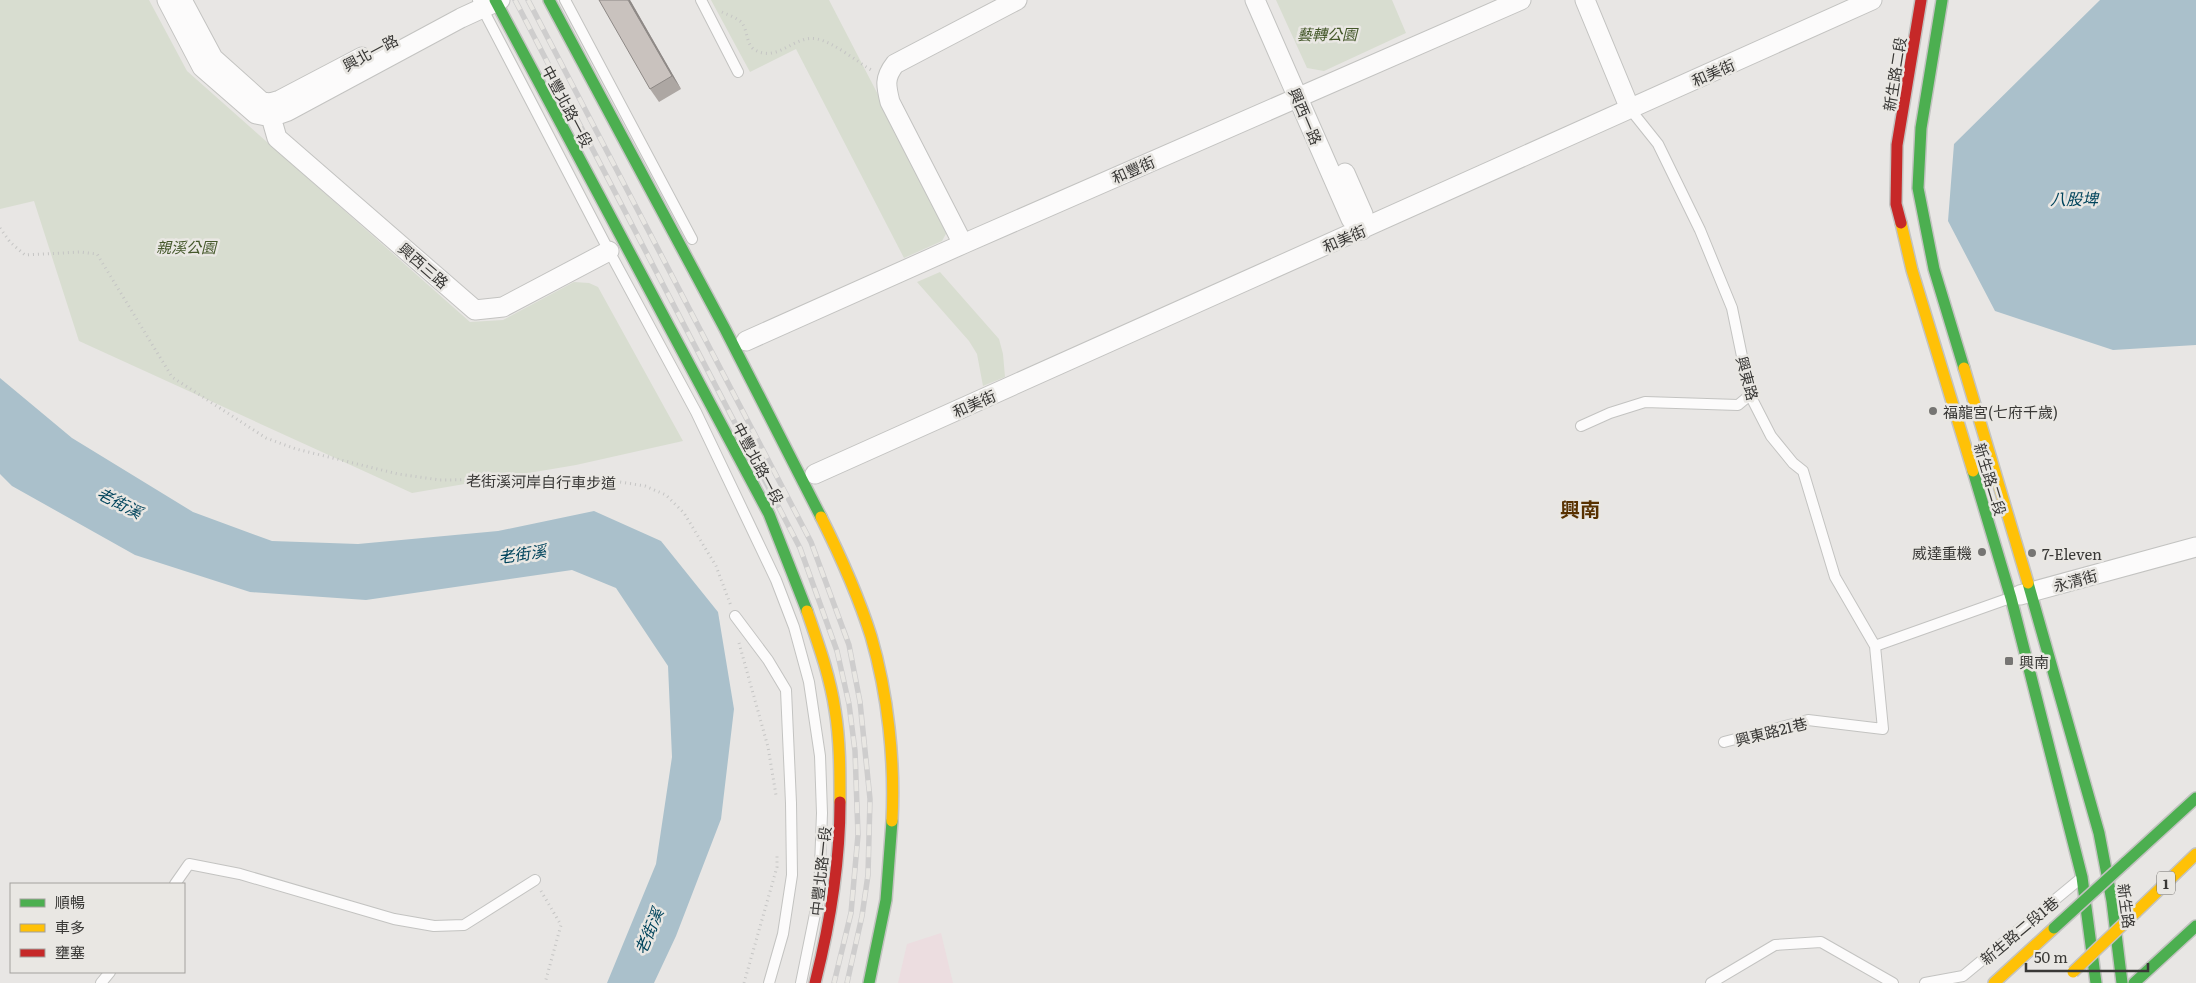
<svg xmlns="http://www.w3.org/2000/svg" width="2196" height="983" font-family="Literata,'Noto Sans TC',serif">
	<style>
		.industrial { fill: #ecdde0 }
		.green { fill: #d8ddd0 }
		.water { fill: #aac0cb }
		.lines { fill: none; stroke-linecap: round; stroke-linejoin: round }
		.lane-casing { stroke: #c3c3c1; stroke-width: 12 }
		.street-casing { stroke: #c3c3c1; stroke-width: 21 }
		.fast-casing { stroke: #c3c3c1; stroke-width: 14 }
		.slow-casing { stroke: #c3c3c1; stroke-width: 14 }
		.jam-casing { stroke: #c3c3c1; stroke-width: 14 }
		.path { stroke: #c5c5c4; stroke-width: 3; stroke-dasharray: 1 4; stroke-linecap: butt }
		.lane { stroke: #fcfbfb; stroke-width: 10 }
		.street { stroke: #fcfbfb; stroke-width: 19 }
		.fast { stroke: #4caf50; stroke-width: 11 }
		.slow { stroke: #ffc107; stroke-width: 11 }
		.jam { stroke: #c62828; stroke-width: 11 }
		.rail-casing { stroke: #cecdcd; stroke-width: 5.5 }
		.rail { stroke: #e9e7e3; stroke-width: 4; stroke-dasharray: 11; stroke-linecap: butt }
		.fast-bridge-casing { stroke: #c3c3c1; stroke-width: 14; stroke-linecap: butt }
		.slow-bridge-casing { stroke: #c3c3c1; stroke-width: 14; stroke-linecap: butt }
		.fast-bridge { stroke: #4caf50; stroke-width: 11 }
		.slow-bridge { stroke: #ffc107; stroke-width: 11 }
		.wall { fill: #ada7a3 }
		.shaded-wall { fill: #8d8885 }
		.building { fill: #c9c2be; stroke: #8d8885 }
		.poi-dot { fill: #767573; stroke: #e9e7e3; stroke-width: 2 }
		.labels { text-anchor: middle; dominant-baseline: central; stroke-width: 5; stroke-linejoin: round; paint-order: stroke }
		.shield { fill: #e9e7e3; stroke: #6e6c6a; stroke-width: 1 }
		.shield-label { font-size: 14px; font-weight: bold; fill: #393836 }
		.park-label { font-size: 15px; font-style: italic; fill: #45582b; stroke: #e9e7e3 }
		.street-label { font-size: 15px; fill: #393836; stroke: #e9e7e3 }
		.poi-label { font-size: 15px; fill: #393836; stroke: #e9e7e3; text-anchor: start }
		.water-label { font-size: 16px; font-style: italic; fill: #00445c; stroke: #e9e7e3 }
		.district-label { font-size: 20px; font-weight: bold; fill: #583100; stroke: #e9e7e3 }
	</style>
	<rect width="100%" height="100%" fill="#e8e6e4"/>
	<path class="industrial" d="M941,933l12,50h-55l9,-39z"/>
	<path class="green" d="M0,0h149l38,71 283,251 33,-2 71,-38 15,1 9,4 85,154 -107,24 -164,28 -333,-152 -45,-140 -34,8z
		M711,0h118l115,222 3,10 -5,9 -38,17 -108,-209 -46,23z
		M1276,0h116l14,33 -82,38 -17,-3z
		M940,272l59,67 4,15 2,23 -22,9 -6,-32 -8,-13 -52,-59z"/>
	<path class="water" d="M2100,0h96v345l-83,5 -118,-39 -47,-90 6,-77z
		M0,378l72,60 121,74 79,29 86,3 140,-13 96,-20 67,30 57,71 16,97 -13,110 -45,117 -22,47h-47l49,-119 16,-107 -4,-91 -52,-78 -44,-18 -206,30 -116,-8 -115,-37 -123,-69 -12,-12z"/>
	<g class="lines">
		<g class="lane-casing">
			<path id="lane" d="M478,0l131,251 87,161 80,168 18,47 15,55 11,74 2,57 -3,81 -18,89
				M565,0l127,239
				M701,0l37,72
				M1630,109l28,35 42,86 32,78 18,87 21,41 22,27 10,8 32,106 40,69 135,-48
				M1581,426l29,-13 35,-11 93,3 12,-10
				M735,616l33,44 18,30 5,113 1,72 -9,59 -14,49
				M1724,742l84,-22 75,9 -8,-83
				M175,884l14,-20 51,10 154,45 40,7 30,-1 71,-45
				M101,983l9,-11
				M1711,983l64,-38 46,-3 72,41
				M1925,983l38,-7 117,-97"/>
		</g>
		<g class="street-casing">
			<path id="street" d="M167,0l35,67 54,47 15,3 17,-6 173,-93 39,-18
				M182,0l31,58 49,44 8,1 10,-3 82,-43
				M1255,0l96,219 11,11
				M1585,0l45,109
				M270,103l1,14 6,21 198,172 28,-3 106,-56
				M1345,173l18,41 -1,16
				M963,244l-73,-142c-4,-16 -6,-24 5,-38l122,-64
				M746,341l217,-97 558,-244
				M815,474l1057,-474
				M2020,595l176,-48"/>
		</g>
		<g class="fast-casing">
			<path id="fast" d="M495,0l274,514 38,97
				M549,0l176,329 96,188
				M1942,0l-21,128 -3,60 16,81 30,99
				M1973,471l38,127 71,279 14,106
				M2028,583l71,250 13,68 10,82
				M2125,863l71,-65
				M869,983l17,-83 6,-79
				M2134,983l62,-57"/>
		</g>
		<g class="slow-casing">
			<path id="slow" d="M1901,223l11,47 61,201
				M1964,368l64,215
				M821,517c19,38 37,78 50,119 17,58 24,125 21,185
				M807,611c11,32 23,65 28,99 5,30 5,61 5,92
				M2136,912l60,-58
				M1994,983l60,-55"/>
		</g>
		<g class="jam-casing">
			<path id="jam" d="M1901,223l-5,-19 1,-59 24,-145
				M815,983c15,-59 25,-120 25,-181"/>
		</g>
		<path class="path" d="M722,12c6,3 16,6 20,11 6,8 4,22 13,27 23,13 40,-16 62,-11 17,3 40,23 56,32
			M0,228l10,14 15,13 55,-3 17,2 75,123 94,61 30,11 102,25 42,6 121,-1 59,3 25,4 21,9 18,18 32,53 15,40
			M739,643l29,104 8,48
			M541,891l20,34 -16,58
			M744,983l33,-116v-14"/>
		<use href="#lane" class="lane"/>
		<use href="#street" class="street"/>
		<use href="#fast" class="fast"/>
		<use href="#slow" class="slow"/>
		<use href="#jam" class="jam"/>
		<g class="rail-casing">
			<path id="rail" d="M515,0l285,548 37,103 12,53 6,47 3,84 -7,78 -17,70
				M528,0l283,542 38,103 11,57 10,97 -2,76 -6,41 -15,67"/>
		</g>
		<use href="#rail" class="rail"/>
		<g class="fast-bridge-casing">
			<path id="fast-bridge" d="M2054,928l71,-65"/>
		</g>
		<g class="slow-bridge-casing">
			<path id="slow-bridge" d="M2073,972l63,-60"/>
		</g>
		<use href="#fast-bridge" class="fast-bridge"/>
		<use href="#slow-bridge" class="slow-bridge"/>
	</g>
	<path class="wall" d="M630,0l51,89 -22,13 -9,-13z"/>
	<path class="shaded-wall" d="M628,0h2l51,89 -9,-13z"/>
	<path class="building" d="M599,0h29l44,76 -22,13z"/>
	<g class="poi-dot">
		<circle cx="1933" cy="411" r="5"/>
		<circle cx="1982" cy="552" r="5"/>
		<circle cx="2032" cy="553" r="5"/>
		<rect x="2004" y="656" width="10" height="10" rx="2.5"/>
	</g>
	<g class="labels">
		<rect class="shield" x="2157" y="871.5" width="18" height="23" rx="4"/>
		<g class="shield-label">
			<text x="2166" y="883">1</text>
		</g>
		<g class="park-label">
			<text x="1327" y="33">藝轉公園</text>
			<text x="186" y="246">親溪公園</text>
		</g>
		<g class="street-label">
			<text transform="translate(370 52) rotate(-28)">興北一路</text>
			<text transform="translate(1713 72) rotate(-24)">和美街</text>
			<text transform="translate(1894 74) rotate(-81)">新生路二段</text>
			<text transform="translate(568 106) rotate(62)">中豐北路一段</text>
			<text transform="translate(1306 116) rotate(67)">興西一路</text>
			<text transform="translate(1133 169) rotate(-24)">和豐街</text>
			<text transform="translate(1344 238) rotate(-24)">和美街</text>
			<text transform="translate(424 265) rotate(41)">興西三路</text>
			<text transform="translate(1748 378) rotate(75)">興東路</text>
			<text transform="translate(974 403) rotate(-24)">和美街</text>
			<text transform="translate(759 463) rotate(62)">中豐北路一段</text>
			<text transform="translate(1991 479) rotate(73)">新生路二段</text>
			<text transform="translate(541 481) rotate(1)">老街溪河岸自行車步道</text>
			<text transform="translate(2075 580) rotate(-15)">永清街</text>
			<text transform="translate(1771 731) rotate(-14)">興東路21巷</text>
			<text transform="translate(820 871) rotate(-84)">中豐北路一段</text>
			<text transform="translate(2127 906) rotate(82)">新生路</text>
			<text transform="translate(2019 930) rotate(-40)">新生路二段1巷</text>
		</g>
		<g class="poi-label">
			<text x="1943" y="411">福龍宮(七府千歲)</text>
			<text x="1972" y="552" text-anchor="end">威達重機</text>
			<text x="2042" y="553">7-Eleven</text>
			<text x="2019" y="661">興南</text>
		</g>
		<g class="water-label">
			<text x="2074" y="198">八股埤</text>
			<text transform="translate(120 502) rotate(27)">老街溪</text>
			<text transform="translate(522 553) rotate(-8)">老街溪</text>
			<text transform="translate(648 931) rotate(-67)">老街溪</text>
		</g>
		<g class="district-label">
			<text x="1580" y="508">興南</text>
		</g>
	</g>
	<rect x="10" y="883" width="175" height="90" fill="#e9e7e3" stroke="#a3a19e"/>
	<rect x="20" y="899" width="25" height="8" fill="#4caf50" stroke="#a3a19e"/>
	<text x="55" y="908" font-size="15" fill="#393836">順暢</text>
	<rect x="20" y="924" width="25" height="8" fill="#ffc107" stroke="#a3a19e"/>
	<text x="55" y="933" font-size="15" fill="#393836">車多</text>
	<rect x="20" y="949" width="25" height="8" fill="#c62828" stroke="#a3a19e"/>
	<text x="55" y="958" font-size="15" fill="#393836">壅塞</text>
	<path d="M2026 963v8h122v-8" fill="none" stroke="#393836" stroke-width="2.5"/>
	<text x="2034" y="963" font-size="15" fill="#393836" stroke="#e9e7e3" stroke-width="4" paint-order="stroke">50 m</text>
</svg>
